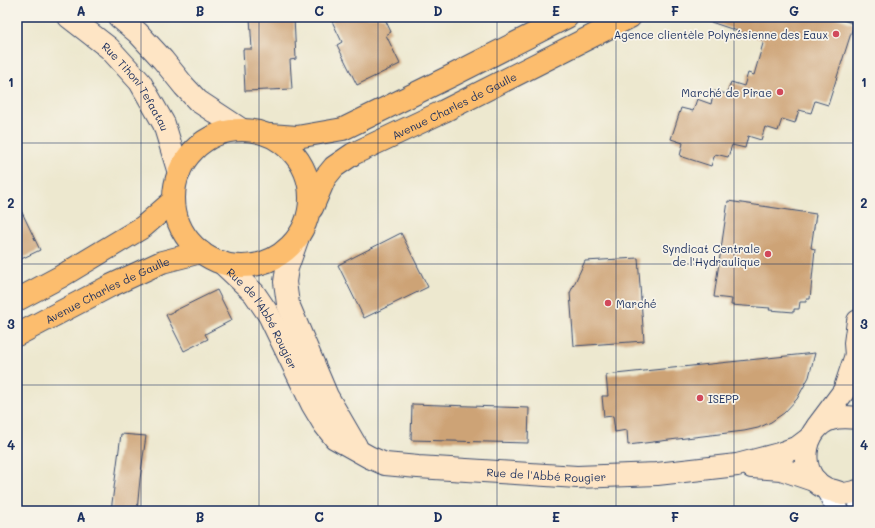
<svg xmlns="http://www.w3.org/2000/svg" width="875" height="528" font-family="Mali,sans-serif">
	<style>
		.building { fill: #cda376 }
		.lines { fill: none; stroke-linecap: round; stroke-linejoin: round }
		.street-casing { stroke: #3a4b6f; stroke-width: 22 }
		.secondary-casing { stroke: #3a4b6f; stroke-width: 24 }
		.primary-casing { stroke: #3a4b6f; stroke-width: 24 }
		.street { stroke: #fff; stroke-width: 20 }
		.secondary { stroke: #fee5c5; stroke-width: 22 }
		.primary { stroke: #fcbd6e; stroke-width: 22 }
		.grid { fill: none; stroke: #1b2f5e; stroke-width: 1; stroke-opacity: 0.55 }
		.poi-dot { fill: #d1495b; stroke: #f7f3e8; stroke-width: 1.5 }
		.labels { text-anchor: middle; dominant-baseline: central; stroke-width: 3.5; stroke-linejoin: round; paint-order: stroke }
		.poi-label { font-size: 11px; fill: #1b2f5e; stroke: #f7f3e8; text-anchor: end }
		.street-label { font-size: 11px; fill: #1b2f5e; stroke: #f7f3e8 }
		.neatline { fill: none; stroke: #1b2f5e; stroke-width: 1.5 }
		.grid-label { font-size: 13px; text-anchor: middle; font-weight: bold; fill: #1b2f5e }
	</style>
	<rect width="100%" height="100%" fill="#f7f3e8"/>
	<filter id="ink" filterUnits="userSpaceOnUse"><feTurbulence type="fractalNoise" baseFrequency=".025" numOctaves="2"/><feDisplacementMap in="SourceGraphic" scale="8" xChannelSelector="R" yChannelSelector="G"/><feConvolveMatrix kernelMatrix="1 2 1 2 8 2 1 2 1" color-interpolation-filters="sRGB"/></filter>
	<filter id="wash" filterUnits="userSpaceOnUse"><feTurbulence type="fractalNoise" baseFrequency=".012" numOctaves="4" result="noise"/><feDisplacementMap in="SourceGraphic" scale="16" xChannelSelector="R" yChannelSelector="G"/><feGaussianBlur stdDeviation="0.9" result="paint"/><feColorMatrix in="noise" values="0 0 0 0 0 0 0 0 0 0 0 0 0 0 0 0 0 1.4 0 .05"/><feComposite in="paint" operator="in"/></filter>
	<g filter="url(#wash)">
		<rect width="100%" height="100%" fill="#ede8cf"/>
		<g id="blocks">
			<path class="building" d="M294,17l2,42 -6,1 2,29 -47,2 -2,-42h9l-2,-31z
				M330,17h54l7,15 -5,3 14,29 -43,21 -20,-40 5,-3z
				M706,17h129l19,7 -26,81 -13,-4 -4,12 -12,-3 -4,13 -13,-4 -4,12 -13,-4 -4,13 -13,-4 -3,12 -13,-3 -4,12 -13,-3 -4,12 -31,-10 3,-13 -12,-4 10,-31 12,3 4,-12 14,5 3,-13 13,3 4,-12 13,4 4,-13 6,2 10,-35 -59,-20z
				M728,201l88,13 -5,34 4,1 -5,50h-4v3h-6l-1,7h-5v3l-25,-2 1,-2 -39,-3 1,-6 -18,-2z
				M17,202l23,48 -23,11z
				M401,233l27,54 -64,31 -26,-53z
				M638,258l6,83 -70,5 -4,-53 15,-32z
				M217,290l15,30 -27,14 3,5 -24,12 -18,-36z
				M815,353l-6,24 -12,22 -13,14 -13,9 -13,6 -14,3 -116,14 -1,-15 -12,2 -2,-16 -9,1 -2,-21h6l-2,-21z
				M412,404l117,4 -1,35 -117,-3z
				M121,434l25,2 -6,43 -3,32h-26z"/>
		</g>
	</g>
	<g filter="url(#ink)">
		<use href="#blocks" fill-opacity="0" stroke="#3a4b6f" stroke-width="1"/>
		<g class="lines">
			<g class="street-casing">
				<path id="street" d="M825,488l13,23
					M858,511v-2"/>
			</g>
			<g class="secondary-casing">
				<g id="secondary">
					<path id="s1" d="M69,17l40,31 31,34 24,42 15,49"/>
					<path d="M119,17l19,16 25,27 21,26 14,15 44,29"/>
					<path d="M298,237l-11,31 -2,14 3,22 39,92 29,50"/>
					<path id="s2" d="M221,262l33,31 15,22 43,89 12,20 11,14 34,19 16,7 33,3 159,10 80,-3 80,-9 42,-11 19,-7 12,-9"/>
					<path d="M857,368l-2,-25 3,-22"/>
					<path d="M858,418c-10,-1 -18,-2 -27,1 -29,9 -34,56 -6,69 3,2 6,2 9,3 3,1 6,2 9,3 5,0 10,-2 15,-3"/>
					<path d="M817,427l27,-36 12,-36"/>
					<path d="M752,467l29,2 35,12"/>
				</g>
			</g>
			<g class="primary-casing">
				<g id="primary">
					<circle cx="242" cy="198" r="68"/>
					<path d="M270,135l27,2 46,-8 110,-54 114,-58"/>
					<path id="s3" d="M312,208l13,-30 9,-11 19,-13 91,-43 186,-94"/>
					<path d="M17,300l43,-23 83,-50 31,-27"/>
					<path id="s4" d="M17,335l93,-49 52,-24 39,-10"/>
				</g>
			</g>
			<use href="#street" class="street"/>
			<use href="#secondary" class="secondary"/>
			<use href="#primary" class="primary"/>
		</g>
	</g>
	<path class="grid" d="M141,17v494M259,17v494M378,17v494M497,17v494M616,17v494M734,17v494M17,143h841M17,264h841M17,385h841"/>
	<g class="poi-dot">
		<circle cx="836" cy="34" r="4"/>
		<circle cx="780" cy="92" r="4"/>
		<circle cx="768" cy="254" r="4"/>
		<circle cx="608" cy="303" r="4"/>
		<circle cx="700" cy="398" r="4"/>
	</g>
	<g class="labels">
		<g class="poi-label">
			<text x="828" y="34">Agence clientèle Polynésienne des Eaux</text>
			<text x="772" y="92">Marché de Pirae</text>
			<text x="760" y="248">Syndicat Centrale<tspan x="760" dy="13">de l'Hydraulique</tspan></text>
			<text x="616" y="303" text-anchor="start">Marché</text>
			<text x="708" y="398" text-anchor="start">ISEPP</text>
		</g>
		<g class="street-label">
			<text stroke="none"><textPath href="#s1" startOffset="98">Rue Tihoni Tefaatau</textPath></text>
			<text stroke="none"><textPath href="#s3" startOffset="182">Avenue Charles de Gaulle</textPath></text>
			<text stroke="none"><textPath href="#s4" startOffset="101">Avenue Charles de Gaulle</textPath></text>
			<text stroke="none"><textPath href="#s2" startOffset="71">Rue de l'Abbé Rougier</textPath></text>
			<text stroke="none"><textPath href="#s2" startOffset="430">Rue de l'Abbé Rougier</textPath></text>
		</g>
	</g>
	<rect width="875" height="528" fill="none" stroke="#f7f3e8" stroke-width="44"/>
	<rect x="22" y="22" width="831" height="484" class="neatline"/>
	<g class="grid-label">
		<text x="81" y="16">A</text>
		<text x="200" y="16">B</text>
		<text x="319" y="16">C</text>
		<text x="438" y="16">D</text>
		<text x="556" y="16">E</text>
		<text x="675" y="16">F</text>
		<text x="794" y="16">G</text>
		<text x="11" y="87">1</text>
		<text x="864" y="87">1</text>
		<text x="11" y="208">2</text>
		<text x="864" y="208">2</text>
		<text x="11" y="329">3</text>
		<text x="864" y="329">3</text>
		<text x="11" y="450">4</text>
		<text x="864" y="450">4</text>
		<text x="81" y="522">A</text>
		<text x="200" y="522">B</text>
		<text x="319" y="522">C</text>
		<text x="438" y="522">D</text>
		<text x="556" y="522">E</text>
		<text x="675" y="522">F</text>
		<text x="794" y="522">G</text>
	</g>
</svg>
